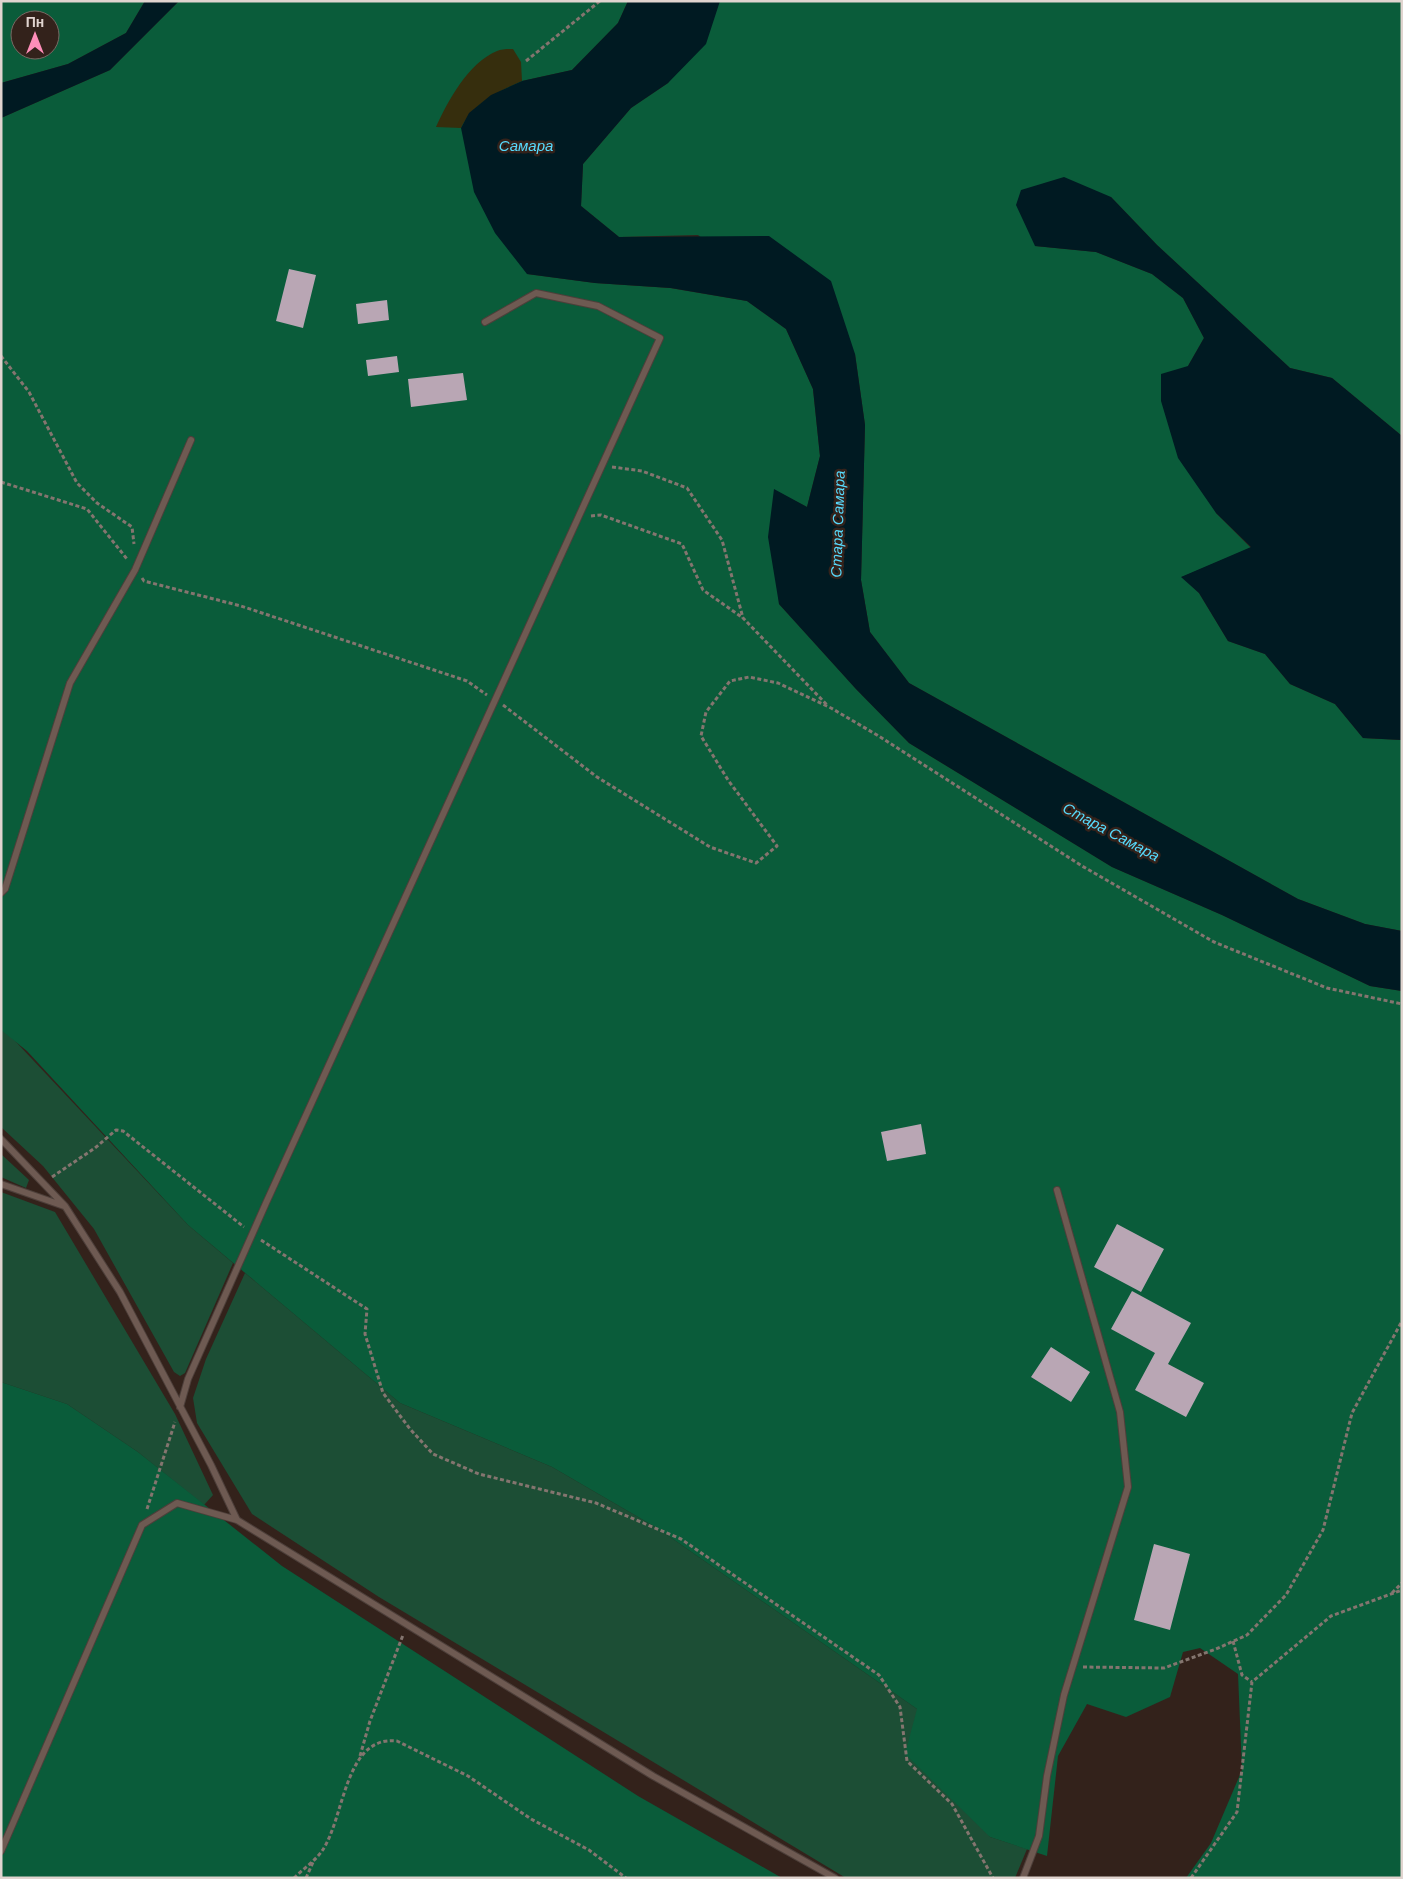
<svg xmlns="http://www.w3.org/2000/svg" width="1403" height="1879" font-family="'DM Sans',sans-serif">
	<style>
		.green { fill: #1c4e35 }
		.forest { fill: #0a5c3a; fill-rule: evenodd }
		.sand { fill: #362e0d }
		.water { fill: #001a22 }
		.building { fill: #b9a6b4 }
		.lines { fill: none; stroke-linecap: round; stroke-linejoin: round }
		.lane-casing { stroke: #4d3f3a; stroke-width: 8 }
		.path { stroke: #84756f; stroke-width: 3; stroke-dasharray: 4 2.5; stroke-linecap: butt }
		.lane { stroke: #6e5a52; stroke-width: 6 }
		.labels { text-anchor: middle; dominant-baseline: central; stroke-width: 5; stroke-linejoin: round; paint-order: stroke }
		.water-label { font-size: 15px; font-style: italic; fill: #57dafc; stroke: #33221b }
	</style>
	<rect width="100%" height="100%" fill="#33221b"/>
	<path class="green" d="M1,1026l187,199 45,38 -48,110 -5,3 -6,-4 -80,-143 -51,-63 -42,-39z
		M1,1154l28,26 -3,8 -25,-11z
		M1,1192l54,20 120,202 38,81 -9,10 -66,-53 -71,-48 -66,-22z
		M245,1273l155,130 152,64 105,61 260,181 73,128 37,12 -12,29h-169l-467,-281 -127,-83 -55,-91 -4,-25 13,-39z"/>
	<path class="forest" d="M1,1h144l-19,32 -58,31 -67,19zM20,20h30v30h-30z
		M179,1h449l-10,22 -46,47 -50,11 5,193 68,9 75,5 77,13 39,28 27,60 7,67 -13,51 -33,-17 5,114 77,85 53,54 203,124 110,48 148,71 32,5v887h-216l25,-35 31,-73 -4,-96 -38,-26 -17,4 -13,45 -44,20 -39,-13 -29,52 -11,100 -57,-19 -85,-83 12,-45 -260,-181 -105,-61 -152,-64 -212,-178 -161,-174 -26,-21v-912l109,-48z
		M720,1h682v435l-70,-58 -42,-10 -133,-123 -46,-48 -76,49 61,6 56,22 31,24 21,40 -16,28 28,147 35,35 -69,29 17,16 29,48 37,13 25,30 45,20 28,34 39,2v191l-37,-7 -67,-25 -389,-216 -39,-51 -9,-52 4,-155 -10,-71 -157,-119 -79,2 -38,-31 2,-42 48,-56 37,-25z
		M1,1382l66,22 71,48 144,114 356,230 144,82h-781z"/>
	<path class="sand" d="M513,49l8,13 1,19c-26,12 -48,22 -61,47l-25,-1c12,-26 32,-64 61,-76 4,-2 11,-2 16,-2z"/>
	<path class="water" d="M145,1h34l-69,69 -109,48v-35l67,-19 58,-31z
		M628,1h92l-14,43 -38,39 -37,25 -48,56 -2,42 38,31 150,-1 62,45 24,73 10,71 -4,155 9,52 39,51 389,216 67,25 37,7v60l-32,-5 -148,-71 -110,-48 -203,-124 -53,-54 -77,-85 -11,-67 6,-48 33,18 13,-51 -7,-67 -27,-60 -39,-28 -76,-13 -76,-5 -68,-9 -32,-41 -21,-41 -13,-64 8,-15 22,-18 31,-14 50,-11 46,-47z
		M1064,177l47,20 46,48 133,123 42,10 70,58v304l-39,-2 -28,-34 -45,-20 -25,-30 -37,-13 -29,-48 -18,-16 70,-30 -35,-34 -38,-55 -17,-57v-27l27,-8 16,-28 -21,-40 -31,-24 -56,-22 -61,-6 -19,-41 5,-15z"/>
	<path class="building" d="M289,269l27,6 -13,53 -27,-7z
		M387,300l2,20 -31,4 -2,-20z
		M397,356l2,16 -31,4 -2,-16z
		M463,373l4,27 -56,7 -3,-28z
		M921,1124l5,30 -39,7 -6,-29z
		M1117,1224l47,25 -23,43 -47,-25z
		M1132,1291l59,32 -23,41 36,19 -18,34 -51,-27 20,-37 -44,-24z
		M1051,1347l39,25 -19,30 -40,-25z
		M1154,1544l36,10 -20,76 -36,-10z"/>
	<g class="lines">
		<g class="lane-casing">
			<path id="lane" d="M1,893l4,-4 65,-206 65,-113 56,-130
				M1,1139l64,67 55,86 91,173 26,55 416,256 182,102
				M1,1184l63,22
				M180,1407l8,-28 78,-176 394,-865 -62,-32 -62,-13 -51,29
				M1,1851l141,-326 35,-22 60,17
				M1023,1878l16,-42 8,-60 17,-81 64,-208 -8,-75 -63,-222"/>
		</g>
		<path class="path" d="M526,61l74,-60
			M1,356l28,36 48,91 20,20 35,24 2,17
			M612,467l30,4 45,17 35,52 21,78 85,88
			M1,482l86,27 40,50
			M591,516l10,-1 81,29 21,46 40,28
			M142,578l2,3 97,25 226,75 20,14
			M503,705l94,72 113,70 46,16 21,-17 -49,-66 -27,-44 5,-24 24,-31 19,-4 29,6 53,25 46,27 205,131 132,76 113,46 75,16
			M52,1177l43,-29 21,-18 7,1 121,96
			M261,1240l106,69 -2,25 18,59 27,36 23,25 46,20 117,29 85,36 198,136 21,32 7,54 45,43 41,74
			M147,1509l28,-87
			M1392,1593l10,-10
			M1233,1641l9,34 10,7
			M1083,1667l81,1 52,-19 31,-14 39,-40 37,-65 29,-117 50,-92
			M360,1756l10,-35 33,-86
			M294,1878c9,-9 21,-17 28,-27 23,-33 22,-116 75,-110l71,35 63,43 58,31 37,28
			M306,1878l8,-18
			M1191,1878l46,-66 15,-130 79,-66 71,-26"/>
		<use href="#lane" class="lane"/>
	</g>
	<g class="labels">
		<g class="water-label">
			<text x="526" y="146">Самара</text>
			<text transform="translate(838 524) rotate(-88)">Стара Самара</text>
			<text transform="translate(1111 832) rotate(28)">Стара Самара</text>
		</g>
	</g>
	<rect width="1403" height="1879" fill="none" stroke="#e0d4cf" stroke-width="5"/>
	<g transform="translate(35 35)"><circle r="24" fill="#33221b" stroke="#786963"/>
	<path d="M0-4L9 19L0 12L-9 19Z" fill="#ff8eb9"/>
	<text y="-8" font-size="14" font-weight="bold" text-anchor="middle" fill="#e0d4cf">Пн</text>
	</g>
</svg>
